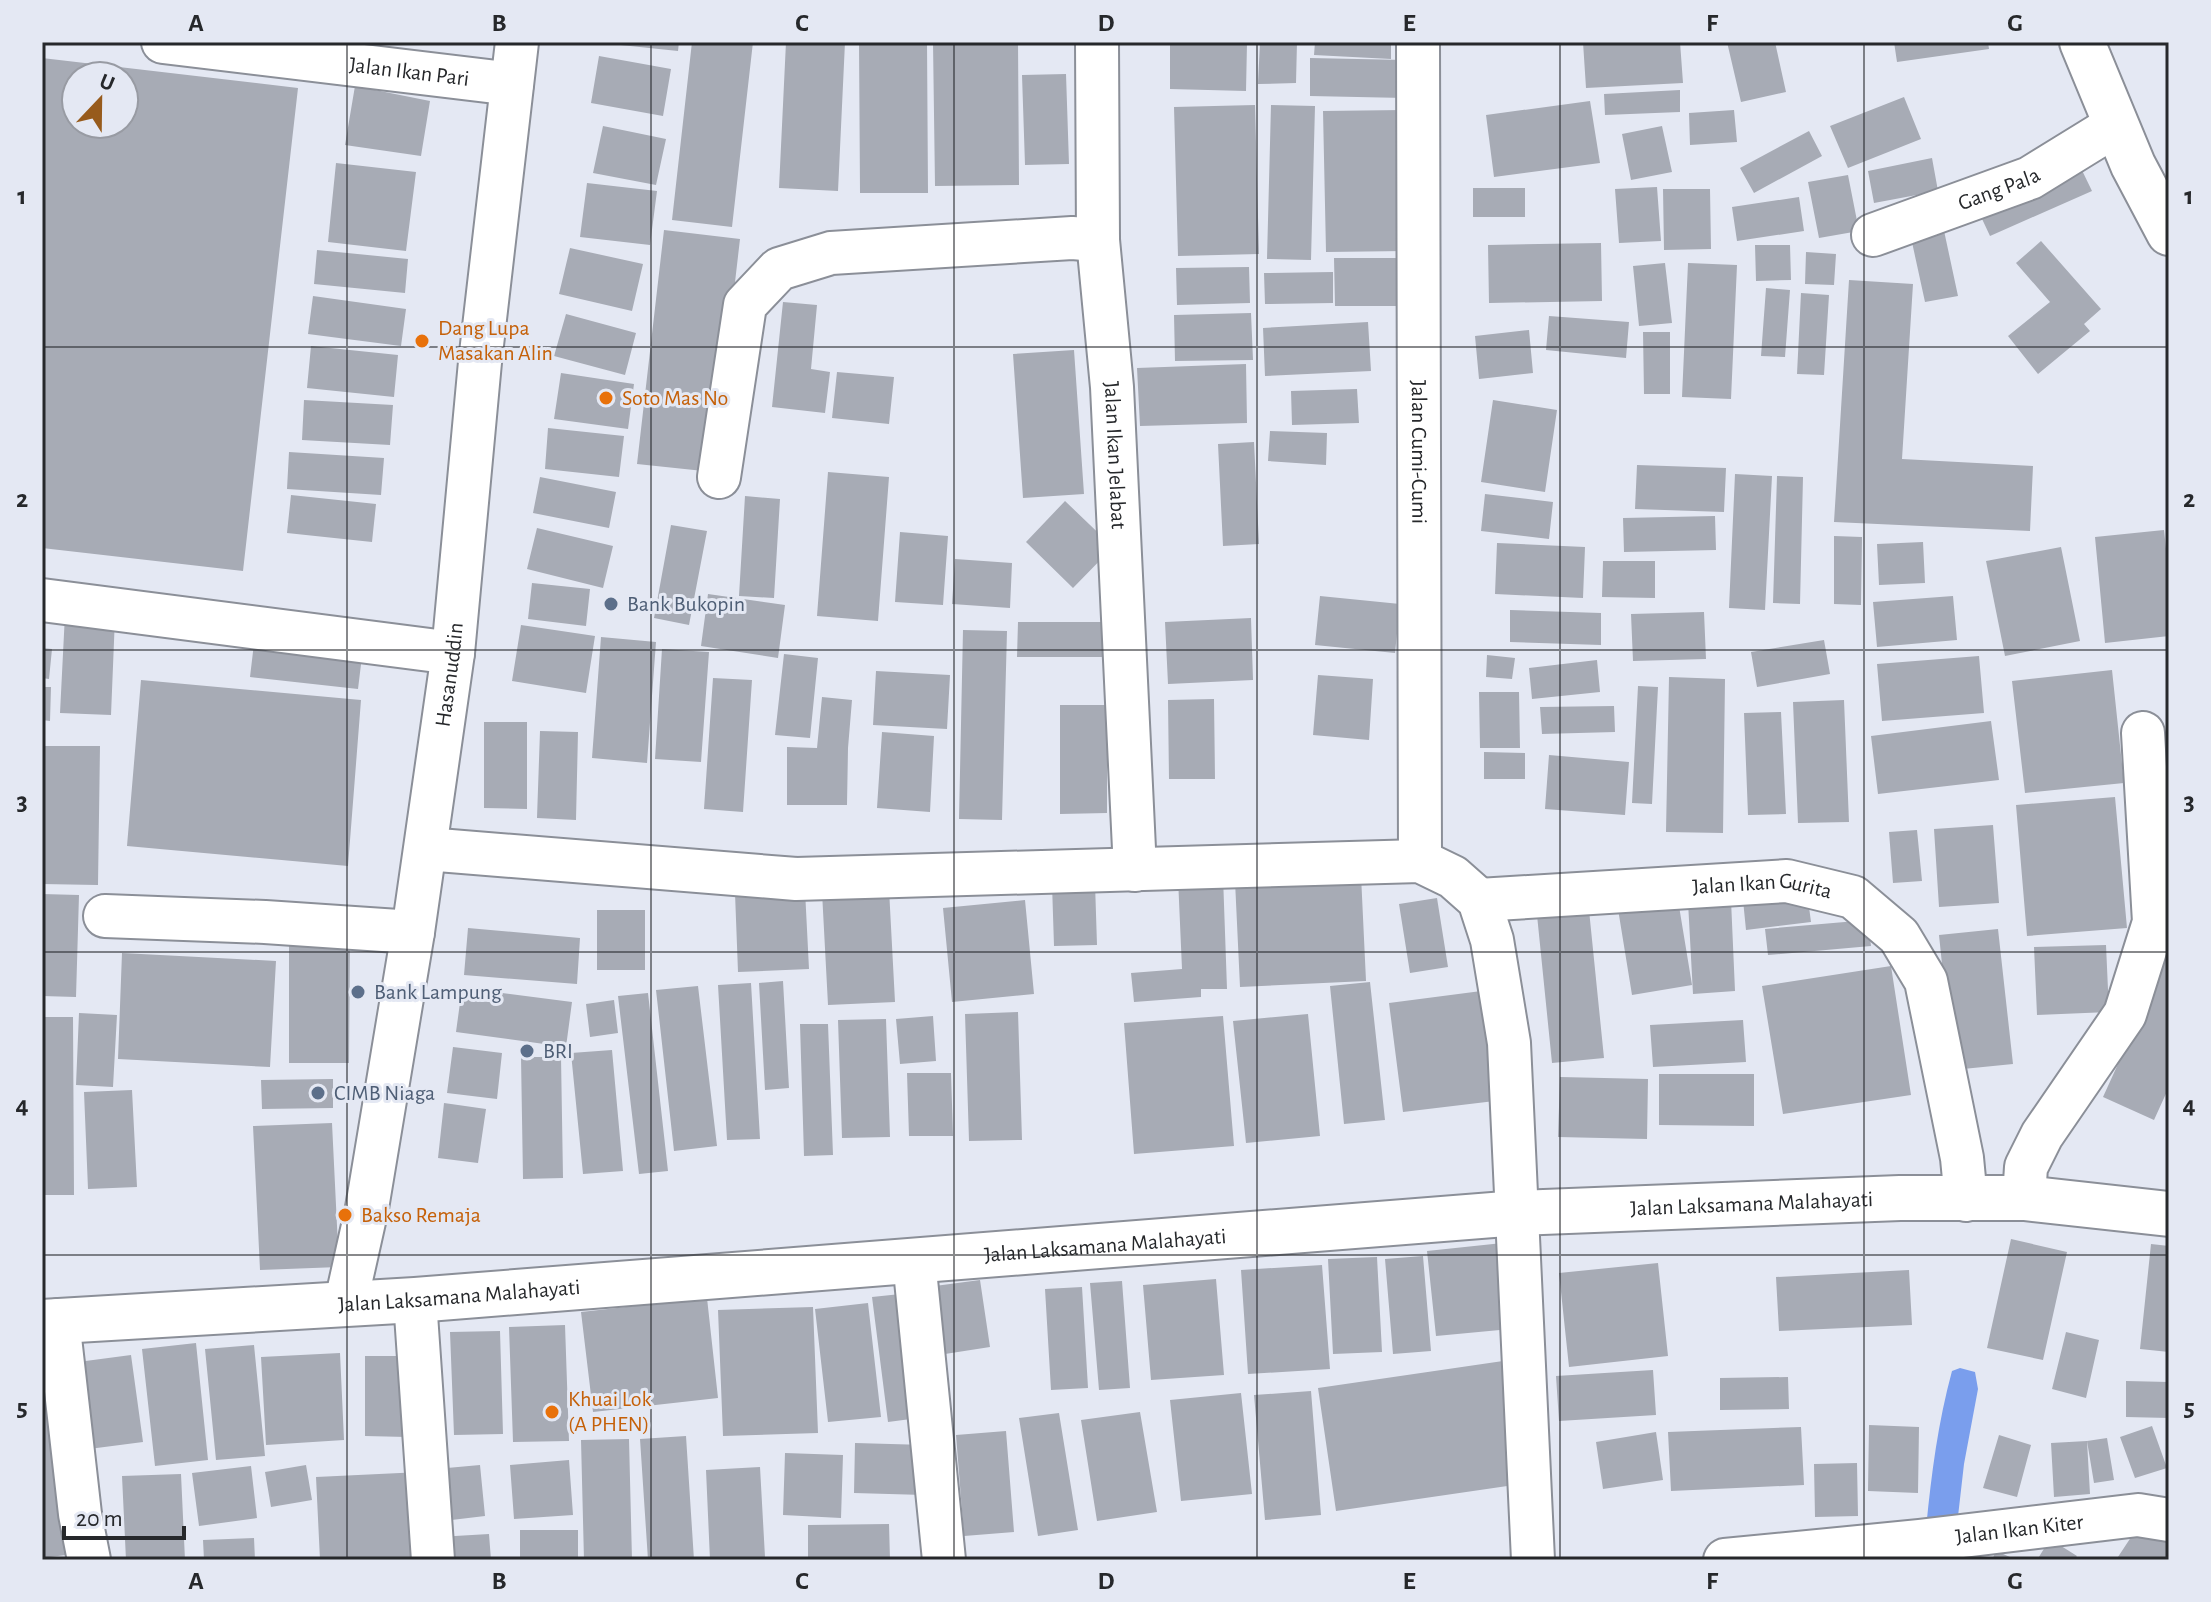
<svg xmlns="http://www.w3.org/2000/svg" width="2211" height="1602" font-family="'Alegreya Sans',sans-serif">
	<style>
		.water { fill: #7a9eed }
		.building { fill: #a7abb5; fill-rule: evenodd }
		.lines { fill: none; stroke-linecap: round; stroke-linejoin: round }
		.minor-casing { stroke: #8b8f98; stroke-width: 46 }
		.major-casing { stroke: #8b8f98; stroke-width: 48 }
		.highway-casing { stroke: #8b8f98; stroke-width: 48 }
		.minor { stroke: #fff; stroke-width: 42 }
		.major { stroke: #fff; stroke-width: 44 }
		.highway { stroke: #fff; stroke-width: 44 }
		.grid { fill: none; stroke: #26282b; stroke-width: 2; stroke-opacity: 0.55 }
		.food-dot { fill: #e8710a; stroke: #e4e8f3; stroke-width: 3 }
		.service-dot { fill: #5c6f8a; stroke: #e4e8f3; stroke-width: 3 }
		.labels { text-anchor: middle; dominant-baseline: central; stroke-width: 6; stroke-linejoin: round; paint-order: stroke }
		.street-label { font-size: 22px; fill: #26282b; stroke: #e4e8f3 }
		.food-label { font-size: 22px; fill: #c56008; stroke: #e4e8f3; text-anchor: start }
		.service-label { font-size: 22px; fill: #4e5e75; stroke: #e4e8f3; text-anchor: start }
		.neatline { fill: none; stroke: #26282b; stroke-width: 3 }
		.grid-label { font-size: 26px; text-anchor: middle; font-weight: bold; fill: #26282b }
	</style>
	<rect width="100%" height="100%" fill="#e4e8f3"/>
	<path class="water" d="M1960,1368l15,4 3,17 -14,75 -11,96h-30c6,-63 12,-127 29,-189z"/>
	<path class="building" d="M611,42h68l-1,9 -67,-7z
		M692,42h61l-21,185 -60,-7z
		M786,42h59l-7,149 -59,-3z
		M859,42h68l1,151h-68z
		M933,42h85l1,143 -84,1z
		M1170,42l77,1 -1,48 -76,-2z
		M1260,42h37l-1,41 -38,1z
		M1315,42h76v17l-77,-4z
		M1583,42h97l3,41 -97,5z
		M1727,42h48l11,50 -45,10z
		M1894,42h94l1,7 -92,13z
		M599,56l72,13 -8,47 -72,-13z
		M42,58l256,30 -55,483 -201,-23zM76,76h48v48h-48z
		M1310,58l95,2v38l-95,-2z
		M1066,74l3,90 -44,1 -3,-90z
		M355,86l75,15 -9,55 -76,-11z
		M1680,90v22l-75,3 -1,-21z
		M1904,97l17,42 -73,29 -18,-42z
		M1590,101l10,62 -106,14 -8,-62z
		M1255,105l4,149 -81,2 -4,-149z
		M1271,105l44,1 -4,154 -44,-1z
		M1403,110l2,141 -79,1 -3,-141z
		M1734,110l3,32 -47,3 -1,-32z
		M603,126l63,13 -10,46 -63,-12z
		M1662,126l10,46 -41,8 -9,-46z
		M1809,131l13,25 -68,37 -14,-25z
		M1932,158l6,33 -64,12 -6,-32z
		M2077,160l15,31 -102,45 -14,-30z
		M336,163l80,9 -10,79 -78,-9z
		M1848,175l11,56 -40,7 -11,-56z
		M587,183l70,8 -7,54 -70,-8z
		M1657,187l4,54 -42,2 -4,-54z
		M1473,188h52v29h-52z
		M1663,189h47l1,60 -47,1z
		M1799,197l5,34 -67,10 -5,-34z
		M1943,226l15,70 -33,6 -15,-69z
		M664,230l76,9 -27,233 -76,-8z
		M2041,241l60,68 -17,15 6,7 -52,43 -30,-38 42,-34 -34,-39z
		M1601,243l1,58 -113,2 -1,-58z
		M1755,245h35l1,35 -35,1z
		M570,248l73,16 -11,47 -73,-17z
		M317,250l91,9 -3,34 -91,-9z
		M1806,252l30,2 -2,31 -29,-1z
		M1334,258h66v48h-65z
		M1665,263l7,60 -33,3 -6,-60z
		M1688,263l49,2 -6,134 -49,-2z
		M1249,267l1,36 -73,2 -1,-37z
		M1333,272v31l-68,1 -1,-31z
		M1849,280l64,4 -11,175 131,7 -3,65 -196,-9z
		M1766,288l24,2 -5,67 -24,-1z
		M1801,293l28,2 -5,80 -27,-1z
		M313,296l93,13 -5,37 -93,-12z
		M783,302l34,3 -6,64 19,3 -5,41 -53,-6z
		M1251,313l2,47 -78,1 -1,-46z
		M566,314l70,19 -11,42 -71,-19z
		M1549,316l80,6 -3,36 -80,-8z
		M1368,322l3,49 -106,5 -2,-48z
		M1529,330l4,43 -54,6 -4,-43z
		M1643,332h27v62h-26z
		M311,346l87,9 -4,42 -87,-9z
		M1074,350l10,144 -61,4 -10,-144z
		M1246,364l1,59 -107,3 -3,-58z
		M837,372l57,5 -5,47 -57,-6z
		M561,373l73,11 -6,45 -74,-10z
		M1357,389l2,34 -67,2 -1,-34z
		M304,400l89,5 -3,40 -88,-5z
		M1493,400l64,10 -12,82 -64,-10z
		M548,428l76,8 -5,41 -74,-8z
		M1270,431l57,2 -1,32 -58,-4z
		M1254,442l5,102 -36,2 -5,-102z
		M289,452l95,6 -3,37 -94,-6z
		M1637,465l89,3 -2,44 -89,-3z
		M828,472l61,5 -11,144 -61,-5z
		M1735,474l37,2 -7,134 -36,-2z
		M1777,476l26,1 -3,127 -27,-1z
		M540,477l76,15 -7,36 -76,-15z
		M1485,494l68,8 -4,37 -68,-8z
		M291,495l85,9 -4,38 -85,-9z
		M745,496l35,3 -6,99 -35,-2z
		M1065,501l48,46 -40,41 -47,-46z
		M1715,516l1,34 -92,2 -1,-34z
		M671,525l36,6 -18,94 -35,-7z
		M537,528l76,18 -10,42 -76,-19z
		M2164,530l5,47v59l-64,7 -10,-106z
		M900,532l48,4 -5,69 -48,-3z
		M1834,536l28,1 -1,68 -27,-1z
		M1923,542l2,41 -46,2 -2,-41z
		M1497,543l88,4 -2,51 -88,-4z
		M2061,547l19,94 -75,15 -19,-95z
		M955,559l57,4 -2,45 -58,-4z
		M1603,561h52v37l-53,-1z
		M532,583l58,6 -4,37 -58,-7z
		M708,594l77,11 -7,53 -77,-12z
		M1320,596l80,8 -5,49 -80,-8z
		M1953,596l4,44 -80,7 -4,-45z
		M1510,610l91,3v32l-91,-3z
		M1704,612l2,47 -73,2 -2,-47z
		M65,614l50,3 -4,98 -51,-2z
		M1251,618l2,62 -85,4 -3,-62z
		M1018,622h99v35h-100z
		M521,625l74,11 -9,57 -74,-12z
		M963,630l44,1 -5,189 -43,-1z
		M255,635l108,13 -5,41 -108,-12z
		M601,637l55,5 -9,121 -55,-5z
		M1824,640l6,34 -73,13 -6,-35z
		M42,648l10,1 -3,30 -7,-1z
		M662,649l47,3 -8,110 -46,-3z
		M784,654l34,4 -8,80 -35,-3z
		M1487,655l28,3 -3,21 -26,-2z
		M1979,656l5,57 -102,8 -5,-57z
		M1597,660l3,32 -68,7 -3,-31z
		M2112,670l12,113 -99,10 -13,-112z
		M876,671l74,4 -3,54 -74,-4z
		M1318,675l55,4 -4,61 -56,-5z
		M1669,677l56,2 -2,154 -57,-1z
		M713,678l39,2 -9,132 -39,-3z
		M141,680l220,20 -13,166 -221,-20z
		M1638,686l20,1 -6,117 -20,-1z
		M42,687h9l-1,34 -8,-1z
		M1479,692h40l1,56h-40z
		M822,697l30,3 -4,48 -1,57h-60v-58l30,1z
		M1214,699l1,80h-46l-1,-79z
		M1844,700l5,122 -51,1 -5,-121z
		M1060,705h47v108l-47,1z
		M1614,706l1,26 -73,2 -2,-27z
		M1781,712l5,102 -38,1 -4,-102z
		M1991,721l8,59 -121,14 -7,-58z
		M484,722h43v87l-43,-1z
		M540,731l38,1 -2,88 -39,-2z
		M882,732l52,4 -4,76 -53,-4z
		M43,746h57l-2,139 -56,-1z
		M1484,752l41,1v26h-41z
		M1549,755l80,7 -4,53 -80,-6z
		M2115,797l12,131 -100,8 -11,-131z
		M1993,825l6,78 -60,4 -5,-78z
		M1917,830l5,51 -29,2 -4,-51z
		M1361,875l5,106 -126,6 -5,-106z
		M1223,876l4,113h-26v8l-67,5 -3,-29 51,-4 -4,-91z
		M1095,883l2,62 -43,1 -2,-62z
		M889,889l6,113 -67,3 -6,-113z
		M805,890l4,79 -71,3 -3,-79z
		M1807,892l4,30 -65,8 -3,-30z
		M42,894l37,1 -3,102 -34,-1z
		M1437,898l11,69 -38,6 -11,-69z
		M1025,900l9,94 -82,8 -9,-94z
		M1678,900l14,85 -60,10 -14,-86z
		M1731,900l4,91 -42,3 -5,-92z
		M597,910h48v60h-48z
		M1589,910l15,148 -52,5 -15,-148z
		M1868,920l3,26 -103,9 -3,-26z
		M468,928l112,10 -3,46 -113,-9z
		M1998,929l15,135 -60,6 -14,-135z
		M289,935l61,1 -1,127h-60z
		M2106,945l3,67 -72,3 -3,-68z
		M2169,952v135l-15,33 -51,-23z
		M122,953l154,8 -6,106 -152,-8z
		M1891,966l20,129 -128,19 -21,-128z
		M783,981l6,107 -24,2 -6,-107z
		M1370,982l15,138 -41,4 -14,-138z
		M751,983l9,156 -33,1 -9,-155z
		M698,986l19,160 -43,5 -18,-161z
		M462,988l110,14 -6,45 -110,-15z
		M1489,990l14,110 -100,12 -14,-109z
		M648,993l20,178 -29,3 -21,-178z
		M614,1000l4,33 -28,4 -4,-33z
		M1018,1012l4,128 -53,1 -4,-127z
		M79,1013l38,2 -4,72 -37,-2z
		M1308,1014l12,122 -74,7 -13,-122z
		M933,1016l3,45 -36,3 -4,-45z
		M1223,1016l11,130 -100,8 -10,-131z
		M42,1017h31l1,178h-32z
		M886,1019l4,118 -48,1 -4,-118z
		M1743,1020l3,42 -93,5 -3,-42z
		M800,1024h28l5,131 -29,1z
		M453,1047l49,6 -5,46 -50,-6z
		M612,1050l11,121 -40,3 -12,-121z
		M521,1057h40l2,121 -40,1z
		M907,1073h44l2,63h-44z
		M1659,1074h95v52l-95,-1z
		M1560,1077l88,2 -1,60 -89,-2z
		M333,1079v29l-71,1 -1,-29z
		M132,1090l5,97 -49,2 -4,-97z
		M444,1103l42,6 -8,54 -40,-5z
		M332,1123l7,144 -79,3 -7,-144z
		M2011,1239l56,13 -24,108 -56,-12z
		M1512,1242l9,86 -85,8 -9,-85z
		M2151,1244l18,2v106l-29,-3z
		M1423,1256l8,95 -38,3 -8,-95z
		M1377,1257l5,95 -49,2 -5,-95z
		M1658,1263l10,93 -99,11 -10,-94z
		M1322,1265l8,104 -82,5 -7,-104z
		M1909,1270l3,55 -133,6 -3,-54z
		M1216,1279l8,96 -73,5 -8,-95z
		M980,1280l10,67 -45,7 -10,-68z
		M1122,1281l8,107 -31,2 -9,-107z
		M1082,1287l6,101 -37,2 -6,-101z
		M910,1293l16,124 -38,5 -16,-125z
		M707,1298l11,100 -125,14 -12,-100z
		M868,1303l13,114 -53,5 -13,-113z
		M813,1307l5,126 -95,3 -5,-126z
		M565,1325l4,116 -56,1 -4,-115z
		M500,1331l3,103 -49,1 -4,-103z
		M2066,1332l33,8 -13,58 -34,-9z
		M196,1343l12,117 -53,6 -13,-117z
		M254,1345l11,111 -49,4 -11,-111z
		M340,1353l4,87 -78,5 -5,-88z
		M131,1355l12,87 -54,7 -11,-87z
		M365,1356h41l1,81 -42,-1z
		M1503,1361l18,123 -185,27 -18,-123z
		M42,1364l32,190 -32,4z
		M1653,1370l3,45 -97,6 -3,-45z
		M1788,1377l1,32 -69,1v-32z
		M2126,1381l43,1v36l-43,-1z
		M1311,1391l10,124 -56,5 -11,-125z
		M1241,1393l11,101 -71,7 -11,-101z
		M1140,1412l17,100 -60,9 -16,-101z
		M1059,1413l19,117 -40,6 -19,-118z
		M1869,1425l50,2 -1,66 -50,-2z
		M2152,1426l15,42 -32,10 -15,-41z
		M1801,1427l3,58 -133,6 -3,-59z
		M1006,1431l8,101 -50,4 -8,-101z
		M1656,1432l7,48 -60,9 -7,-47z
		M1999,1435l32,10 -14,52 -34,-9z
		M686,1436l8,124h-46l-8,-121z
		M2107,1438l7,42 -20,3 -7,-42z
		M629,1439l3,121h-48l-3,-120z
		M2087,1441l3,53 -36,3 -3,-54z
		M855,1443l71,2 -2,50 -70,-2z
		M785,1453l58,2 -2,63 -58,-3z
		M569,1460l4,55 -59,4 -4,-54z
		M1857,1463l1,53 -43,1 -1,-53z
		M306,1465l6,35 -41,7 -6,-35z
		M480,1465l5,51 -42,5 -7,-52z
		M251,1466l6,52 -58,8 -7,-53z
		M760,1467l5,90 -55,3 -4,-90z
		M421,1472l4,88h-105l-4,-83z
		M181,1474l4,86h-59l-4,-84z
		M2143,1519l26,17v24h-53z
		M889,1524l1,36h-82v-35z
		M520,1530h58v30h-58z
		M489,1534l2,26h-52l-1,-23z
		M254,1538l1,22h-51l-1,-20z
		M2050,1539l27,17 -3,4h-37z
		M1996,1551l21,9h-25z"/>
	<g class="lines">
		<g class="minor-casing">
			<g id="minor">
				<path id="s1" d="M163,42l349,42"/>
				<path id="s2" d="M1097,42l1,198 14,147 23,483"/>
				<path id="s3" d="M1418,42l2,819"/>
				<path id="s4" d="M1873,235l157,-57 86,-53"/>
				<path d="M719,477l26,-172 34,-36 52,-16 241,-15 26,2"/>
				<path d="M42,600l411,53"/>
				<path d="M426,849l370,30 624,-18 33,16 26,23 13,40 17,103 24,517"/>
				<path id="s5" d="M1479,900l308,-19 66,16 46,39 27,45 36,177 4,42"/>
				<path d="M105,916l160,6 148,10"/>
				<path d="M2024,1198l2,-31 16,-32 83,-121 29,-92 -11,-189"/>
				<path d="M914,1260l30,300"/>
				<path d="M415,1300l18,260"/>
				<path id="s6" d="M346,1302l21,-94 46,-276 40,-279 27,-291 37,-320"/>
				<path d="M58,1320l22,194 9,46"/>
				<path id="s7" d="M1725,1560l195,-19 218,-26 31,5"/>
			</g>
		</g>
		<g class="major-casing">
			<path id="major" d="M2082,42l51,123 36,68"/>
		</g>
		<g class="highway-casing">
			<g id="highway">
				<path id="s8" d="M42,1322l373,-22 1103,-87 382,-15h124l145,16"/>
			</g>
		</g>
		<use href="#minor" class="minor"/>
		<use href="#major" class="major"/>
		<use href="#highway" class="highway"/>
	</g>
	<path class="grid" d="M347,42v1518M651,42v1518M954,42v1518M1257,42v1518M1560,42v1518M1864,42v1518M42,347h2127M42,650h2127M42,952h2127M42,1255h2127"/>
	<g class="food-dot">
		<circle cx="422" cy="341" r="8"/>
		<circle cx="606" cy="398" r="8"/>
		<circle cx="345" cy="1215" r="8"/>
		<circle cx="552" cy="1412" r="8"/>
	</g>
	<g class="service-dot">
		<circle cx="611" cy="604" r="8"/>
		<circle cx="358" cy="992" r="8"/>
		<circle cx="527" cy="1051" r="8"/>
		<circle cx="318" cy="1093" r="8"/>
	</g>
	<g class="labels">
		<g class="street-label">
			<text stroke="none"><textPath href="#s1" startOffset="248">Jalan Ikan Pari</textPath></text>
			<text stroke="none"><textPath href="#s4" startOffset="134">Gang Pala</textPath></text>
			<text stroke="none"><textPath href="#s3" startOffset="410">Jalan Cumi-Cumi</textPath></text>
			<text stroke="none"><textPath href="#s2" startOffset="414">Jalan Ikan Jelabat</textPath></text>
			<text stroke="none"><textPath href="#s6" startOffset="636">Hasanuddin</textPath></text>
			<text stroke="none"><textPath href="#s5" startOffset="284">Jalan Ikan Gurita</textPath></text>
			<text stroke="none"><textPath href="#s8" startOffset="1714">Jalan Laksamana Malahayati</textPath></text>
			<text stroke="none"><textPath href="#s8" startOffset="1066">Jalan Laksamana Malahayati</textPath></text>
			<text stroke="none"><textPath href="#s8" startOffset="418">Jalan Laksamana Malahayati</textPath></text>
			<text stroke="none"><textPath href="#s7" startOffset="296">Jalan Ikan Kiter</textPath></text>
		</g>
		<g class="food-label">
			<text x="438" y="328">Dang Lupa<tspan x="438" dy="25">Masakan Alin</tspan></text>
			<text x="622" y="398">Soto Mas No</text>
			<text x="361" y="1215">Bakso Remaja</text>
			<text x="568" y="1399">Khuai Lok<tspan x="568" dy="25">(A PHEN)</tspan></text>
		</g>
		<g class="service-label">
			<text x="627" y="604">Bank Bukopin</text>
			<text x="374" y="992">Bank Lampung</text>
			<text x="543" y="1051">BRI</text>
			<text x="334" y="1093">CIMB Niaga</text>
		</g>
	</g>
	<rect width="2211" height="1602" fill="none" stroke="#e4e8f3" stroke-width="88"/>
	<g transform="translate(100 100) rotate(22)"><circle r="38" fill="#e4e8f3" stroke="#989ba3" stroke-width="2"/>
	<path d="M0-6L14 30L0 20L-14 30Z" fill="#975b1c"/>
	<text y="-12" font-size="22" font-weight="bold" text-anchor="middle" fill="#26282b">U</text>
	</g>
	<path d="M64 1526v12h120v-12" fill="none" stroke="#26282b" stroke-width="4"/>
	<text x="76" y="1526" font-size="24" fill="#26282b" stroke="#e4e8f3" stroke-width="6" paint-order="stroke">20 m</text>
	<rect x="44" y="44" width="2123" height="1514" class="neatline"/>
	<g class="grid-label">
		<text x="196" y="31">A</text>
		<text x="499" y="31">B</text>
		<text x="802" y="31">C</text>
		<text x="1106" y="31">D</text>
		<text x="1409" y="31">E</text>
		<text x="1712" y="31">F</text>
		<text x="2015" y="31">G</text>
		<text x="22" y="204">1</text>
		<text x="2189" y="204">1</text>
		<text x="22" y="507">2</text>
		<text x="2189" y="507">2</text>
		<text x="22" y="810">3</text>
		<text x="2189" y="810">3</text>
		<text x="22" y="1113">4</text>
		<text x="2189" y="1113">4</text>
		<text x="22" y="1416">5</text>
		<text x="2189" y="1416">5</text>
		<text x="196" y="1589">A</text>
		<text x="499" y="1589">B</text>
		<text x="802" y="1589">C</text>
		<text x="1106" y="1589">D</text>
		<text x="1409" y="1589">E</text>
		<text x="1712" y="1589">F</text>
		<text x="2015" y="1589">G</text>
	</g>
</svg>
